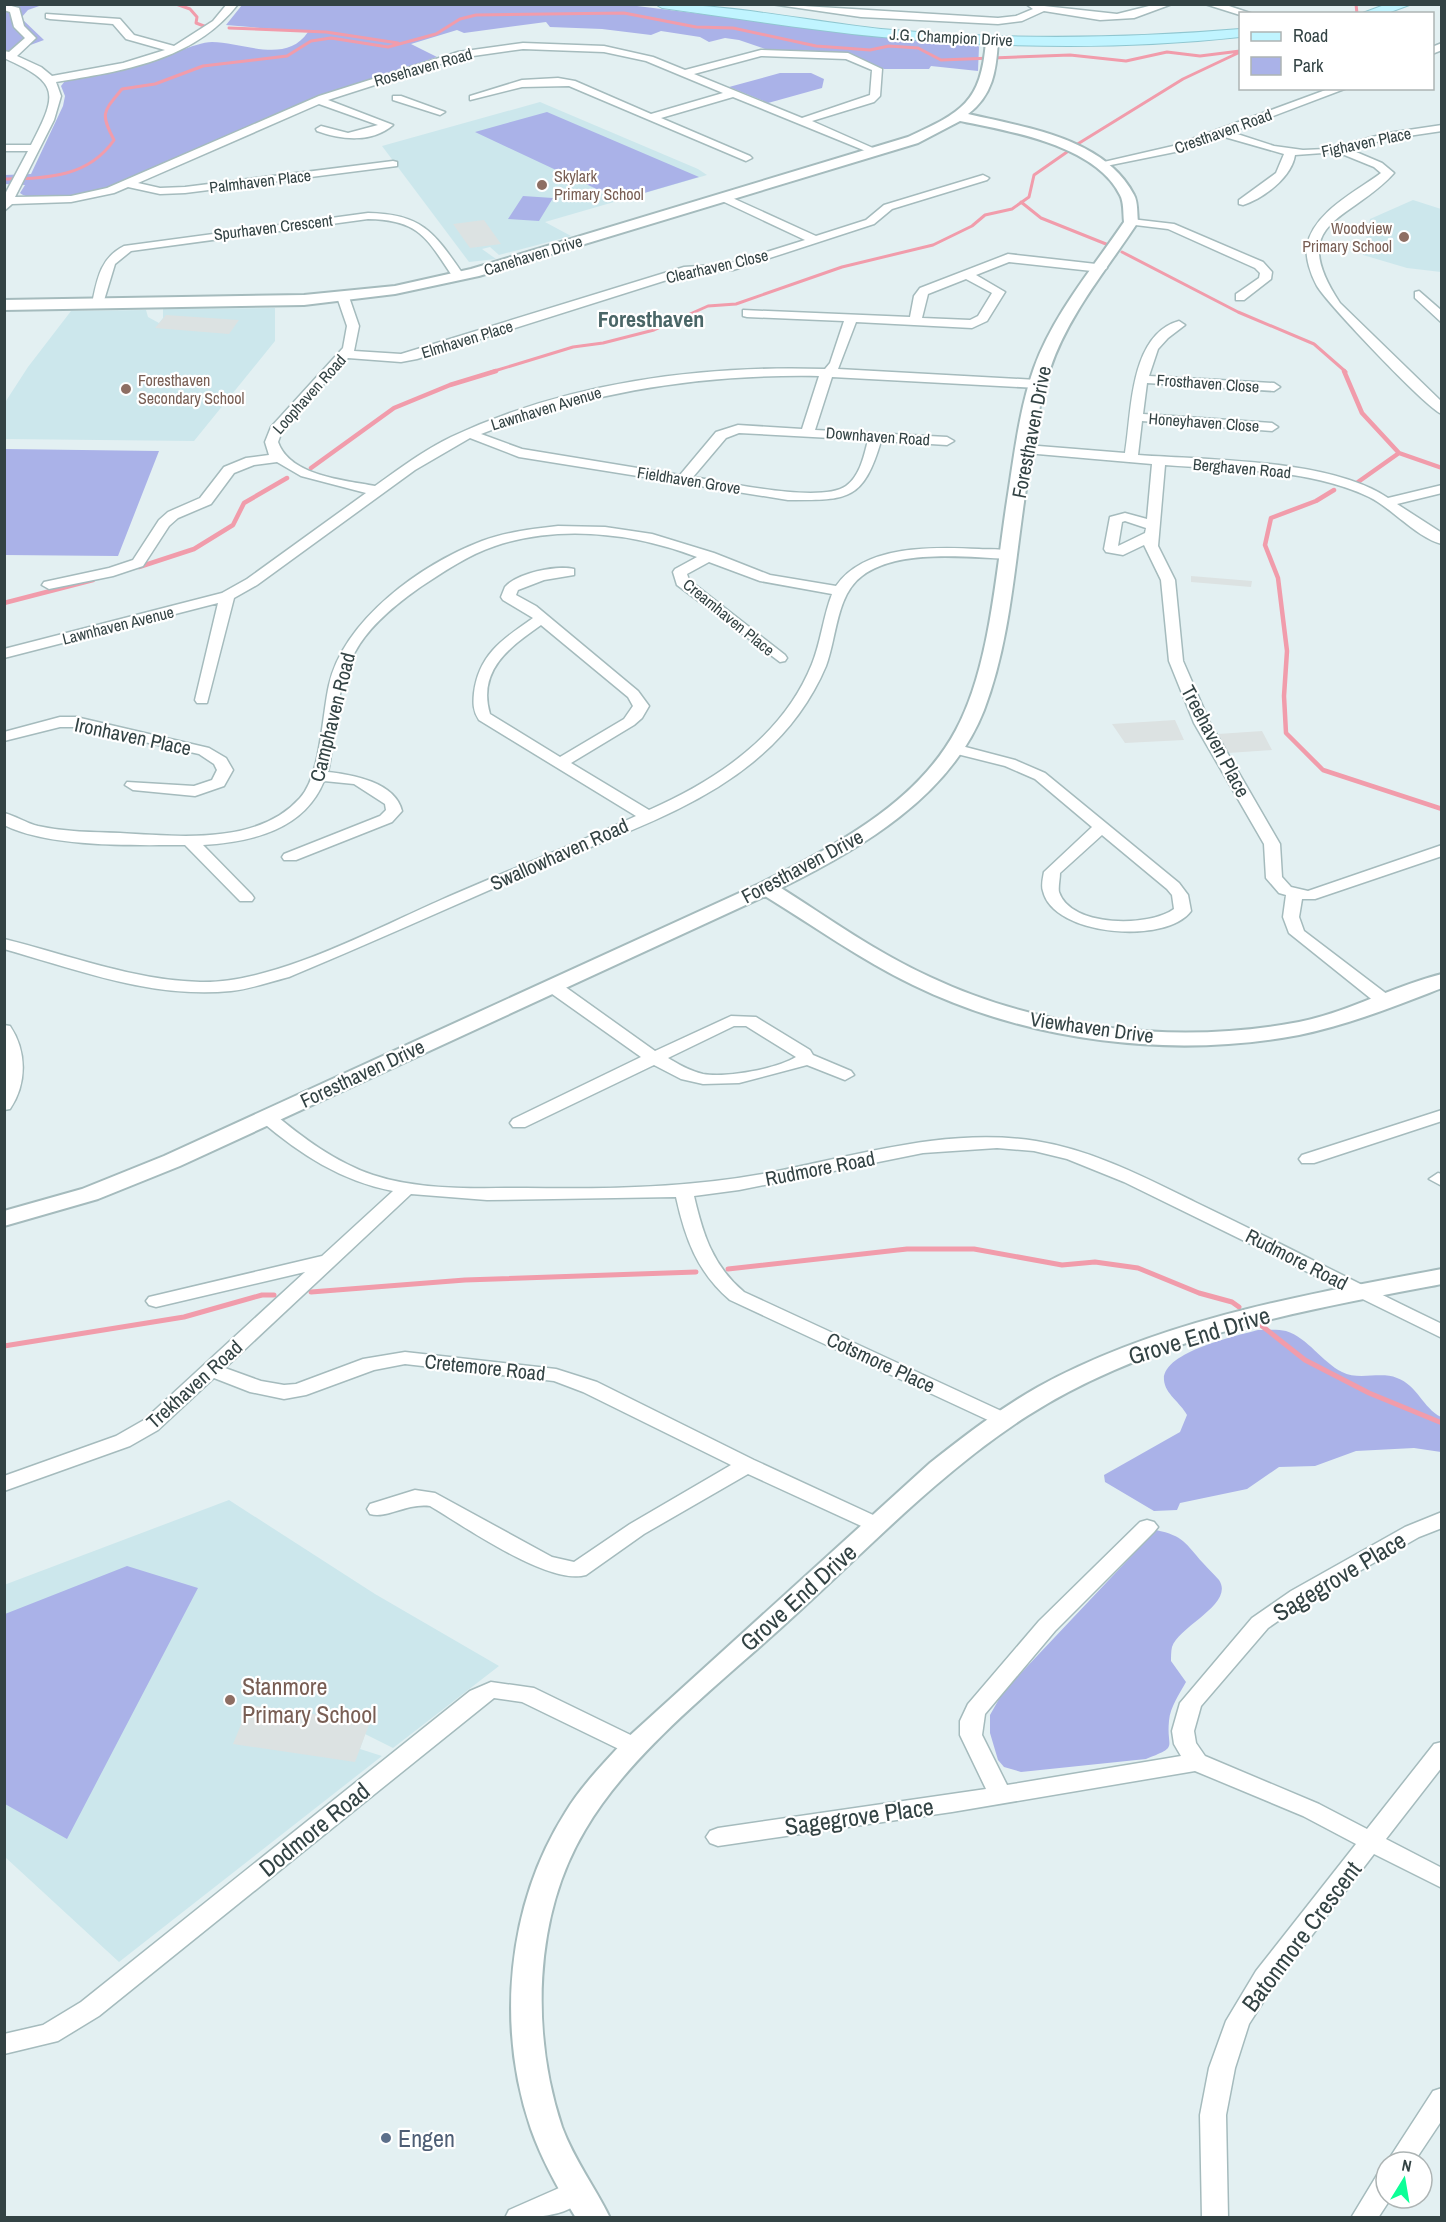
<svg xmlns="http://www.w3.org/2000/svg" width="1446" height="2222" font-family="'Archivo Narrow',sans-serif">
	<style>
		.education { fill: #cce7ec }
		.green { fill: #aab2e8 }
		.parking { fill: #dce2e2 }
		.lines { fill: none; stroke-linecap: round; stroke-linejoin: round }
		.stream-far2 { stroke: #f19cab; stroke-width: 3 }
		.stream-far1 { stroke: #f19cab; stroke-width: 4.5 }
		.stream { stroke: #f19cab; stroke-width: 5 }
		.minor-casing { stroke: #a5bbbd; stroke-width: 3 }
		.tertiary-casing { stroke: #a5bbbd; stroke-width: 4 }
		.secondary-casing { stroke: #8fc6d0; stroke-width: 2 }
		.minor { fill: #fff; fill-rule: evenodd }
		.tertiary { fill: #fff; fill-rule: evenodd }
		.secondary { fill: #c0f4ff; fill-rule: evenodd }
		.education-dot { fill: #8d6e63; stroke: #fff; stroke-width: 2 }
		.service-dot { fill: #5c6f8a; stroke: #fff; stroke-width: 2 }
		.labels { text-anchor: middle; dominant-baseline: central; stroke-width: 4.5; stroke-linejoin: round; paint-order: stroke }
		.far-street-label { font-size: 16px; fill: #334344; stroke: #fff }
		.far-education-label { font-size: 16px; fill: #785e54; stroke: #fff; text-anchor: start }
		.street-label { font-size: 20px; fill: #334344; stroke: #fff }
		.far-district-label { font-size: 22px; font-weight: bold; fill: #4a6667; stroke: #fff }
		.near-street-label { font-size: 24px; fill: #334344; stroke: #fff }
		.near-education-label { font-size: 24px; fill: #785e54; stroke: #fff; text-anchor: start }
		.near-service-label { font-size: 24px; fill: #4e5e75; stroke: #fff; text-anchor: start }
	</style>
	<rect width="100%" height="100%" fill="#e3f0f2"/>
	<path class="education" d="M540,102l158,67 9,6 -162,47 26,14 -72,19 -9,-8 -8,2 14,10 -27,3 -87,-116z
		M1413,200l28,9v63l-34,-4 -44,-13 7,-36z
		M275,308v33l-81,100 -189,-2 -1,-35 24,-37 43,-56 75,-1 2,7 11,6 4,-5v-9z
		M229,1500l146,94 124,72 -106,82 -28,-14 -5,15 22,7 -263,206 -114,-105 -1,-272z"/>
	<path class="green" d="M5,5h37l-14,5 -7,8 23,22 -30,11 -9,8z
		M242,5h387l217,27 130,12 3,3 -1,24 -47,-5 -2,3h-45l-31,-13 -82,-5 -32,-11 -14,-2 -16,4 -9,-5 -39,-6 -10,4 -49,-6 -52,-2 -4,-5 -82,11 -7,-3 -46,14 26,13 -119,40 -208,90c-20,6 -73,19 -90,6l5,-8 -20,-1v-9l26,-1 32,-68 2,-10 -4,-10 4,-5c25,-7 52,-9 77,-16 19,-5 53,-23 70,-23 31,0 74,23 96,-10l-82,-7z
		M780,73h31l13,6 -2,9 -54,15 -39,-16z
		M547,112l152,65 -79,23 -145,-68z
		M523,196l30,2 -14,23 -31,-2z
		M5,449l154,2 -41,105 -113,-1z
		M1258,1330c8,0 20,-1 28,1 22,7 36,31 56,41 17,9 38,-1 55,6 20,7 26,30 44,39v35l-27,-4 -58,3 -41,15 -36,1 -32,22 -67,14 -3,7 -23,1 -49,-29 -1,-7 76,-43 7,-17c-6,-12 -22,-21 -23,-35 -2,-28 72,-44 94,-50z
		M1156,1530c28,6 29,13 47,33 5,6 11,11 16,17 16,24 -40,46 -47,67 -1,4 -1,10 -1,14l15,21c-6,11 -16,25 -17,39 -3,28 11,25 -23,38l-125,13 -17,-5 -6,-7 -8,-27v-18l13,-23z
		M127,1566l71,22 -131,251 -62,-35v-190z"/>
	<path class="parking" d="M484,220l17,24 -31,4 -17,-24z
		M166,315l73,5 -10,14 -74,-6z
		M1191,576l61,5 -1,6 -60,-5z
		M1175,720l9,20 -59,3 -13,-19z
		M1262,731l10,19 -44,3 -10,-19z
		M249,1705l121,17 -15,40 -122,-18z"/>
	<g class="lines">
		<path class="stream-far2" d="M176,4l14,5 7,8 -1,6 8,3
			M1356,4l1,10
			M229,28l97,4 72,11
			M1076,145l107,-66 55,-26
			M4,179c42,-1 84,-1 110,-39 -14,-27 -11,-28 8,-51l33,-5 48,-18 84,-10 24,-15 20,-3 57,9 48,-13 24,-15 16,-4 148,-2 72,14 37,1 83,18 54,4 19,-4 29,2 23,12 129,-5 56,6 41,-9 33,4 40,-5
			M1021,202l20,16 65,26
			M1122,252l116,60 76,32 32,28
			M491,372l82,-25 30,-4 51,-13 54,-24 28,-2 106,-37 91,-22 39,-19 13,-11 27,-6 17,-12 5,-22 33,-23"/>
		<path class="stream-far1" d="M1344,371l18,42 37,40 -41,29
			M1399,453l43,15
			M311,468l83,-60 56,-23 46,-14
			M1334,490l-18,11 -45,17 -6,27 13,33 9,73 -3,45 2,37 37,37 119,39
			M139,567l55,-18 39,-24 11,-22 43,-25
			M4,603l89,-23"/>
		<path class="stream" d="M728,1269l179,-20h67l88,16 33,-3 43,6 61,25 33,9 7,5
			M311,1292l154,-12 231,-8
			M1262,1326l43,34 64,33 73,30
			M4,1346l180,-29 78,-22h12"/>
		<g class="minor-casing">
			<path id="minor" d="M4,4l15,4 5,18 12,12 -19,18 24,11 11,9 71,-13 42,-13 -39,-11 -13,-15 -63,-5 -4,-1v-4l74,5 14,16 40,11 39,-25 14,-17h11c-44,57 -116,67 -182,78l5,14 -7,24 -39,77 56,-1 36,-8 212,-92 139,-44 65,-9 81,3 49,11 32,13 76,-20 87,3 34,16 -2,27 -6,6 -62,19 70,31 -9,2 -140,-57 -72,21 89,38 2,2 -6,3 -177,-75 -47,1 -52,13v-4l52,-16 36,-2 17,3 76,33 72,-21 -77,-32 -42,-9 -81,-3 -64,9 -131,42 65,25c-21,18 -51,15 -76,6l-1,-2 5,-3 27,7 30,-8 -59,-21 -181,79 22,5 25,-1 208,-26 4,1v4l-212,27 -25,1 -32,-7 -14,6 -43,9 -59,2 -8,7v-15l24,-45h-24v-6h27c27,-52 29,-62 -27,-87v-7l5,1 16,-14 -11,-11 -4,-15 -6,-2zM761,56l85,3 26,11 -2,25 -68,23 -108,-44z
				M771,4l227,14 18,-2 17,-7 -7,-5 91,10 40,-10h15l-38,14 -34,2 -56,-9 -22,10 -24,3 -137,-7z
				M1205,4h18l30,10 -13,1z
				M1442,43v7l-10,4v-7z
				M1331,88h16l-116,44 43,14 29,4 23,-1 62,-16 54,-8v6l-54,8 -39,10 33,14 12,10c-44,49 -109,47 -54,130l102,99v12c-15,-5 -115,-111 -125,-128 -6,-11 -12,-28 -10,-40 6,-34 50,-55 74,-73l-7,-6 -37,-15 -42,3c-3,22 -32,44 -52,50l-4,-1v-4l37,-27 8,-19 -63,-18 -41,15 -79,16 -6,-3 78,-18z
				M393,96h8l44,16 -5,3 -47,-15z
				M983,175l6,3 -2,2 -95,29 -18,15 -141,46 -44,3 -272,86 -16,3 -53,-4 -65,70 -5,14c12,34 66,38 97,44 24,-17 49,-36 76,-49 115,-54 248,-72 374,-68l5,-6 14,-42 -97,-4 -4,-1v-6l167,7 4,-21 6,-8 88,-34 97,11 2,3 -6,4 -92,-10 -33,13 29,17 -18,29 -15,7 -116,-6 -18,47 199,11 6,4 -6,4 -205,-11 -17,53 132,7 7,4 -7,4 -66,-4c-18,61 -34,59 -93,59l-269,-43 -49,-19 -55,32 -158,115 -23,13 -27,105h-10l-2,-3 23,-97 -214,55v-9l218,-56 25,-14 119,-86 -65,-17 -24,-14 -23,3 -20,8 -23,31 -33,14 -9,8 -26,40 -30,10 -64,13 -7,-4 2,-3 65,-14 24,-8 26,-40 9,-8 32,-14 24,-31 22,-9 23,-3 -4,-13 6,-15 72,-79 4,-22 -10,-29 2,-3 10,3 10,29 -5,25 47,3 283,-87 44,-3 77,-24 -85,-40v-4h8l88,40 50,-16 18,-15zM966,279l26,14 -14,23 -8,4 -48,-2 6,-24zM819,376l-17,53 -64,-4 -22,7 -36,43 -158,-26 -41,-15c109,-43 222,-60 338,-58zM739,433l129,7c-4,16 -8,36 -22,46 -26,18 -121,-4 -153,-9l33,-39z
				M368,213c56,1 67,21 97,64l-10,3c-28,-41 -34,-60 -87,-61l-237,32 -16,13 -13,43 -10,-3c5,-24 8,-46 32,-58z
				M1131,219l43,5 89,38 9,10 -1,7 -27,21h-8v-6l23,-16 1,-5 -5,-5 -87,-39 -41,-5v-4z
				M1419,291l23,20v12l-27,-25v-6z
				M1179,321l6,4 -17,13 -10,11 -9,27 125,7 6,4 -6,4 -127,-8 -4,31 129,9 6,4 -6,4 -130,-10 -4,34c69,5 193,4 250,43l54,-13v8l-45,11 45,29v11c-25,-6 -50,-36 -73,-47 -61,-29 -138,-27 -204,-32l-7,81 17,34 8,81 27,62 70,121 2,33 9,10 17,4 134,-46v11l-127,43h-13l-3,18 5,14 88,67 3,4 -3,4h-12l-91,-73 -6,-16 3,-22 -7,-2 -13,-15 -2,-34 -70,-121 -25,-62 -8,-81 -17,-35 -21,10 -17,-3 -2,-3 6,-32 15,-4 22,6 5,-55 -126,-11 -7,-4 7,-4 99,8c7,-40 4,-118 54,-132zM1125,521l21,7 -1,5 -27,13 4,-24z
				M558,526l47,1 47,7 62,19 56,22 66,11c29,-42 99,-39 143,-37 11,1 29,-2 36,6l-7,4c-42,-2 -111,-10 -146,17 -26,19 -25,61 -36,90 -16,38 -41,70 -73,96 -60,49 -136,73 -206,103 -86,37 -171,76 -258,112 -19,5 -39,12 -58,14 -78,8 -153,-21 -227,-42v-10c65,16 128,41 196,43 74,2 175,-53 243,-83 64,-28 130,-54 193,-83l-157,-96c-6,-9 -6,-17 -5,-27 5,-39 29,-54 59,-75l-30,-18 -2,-3 4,-10c12,-14 51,-22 69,-18v6l-30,5 -26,10 -2,5 20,11 102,85 11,15 -7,12 -8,7 -63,38 78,47c68,-30 134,-74 163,-146 9,-22 11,-47 20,-70l-72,-13 -51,-19 -22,12 2,6 96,75 2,3 -2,3 -5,1 -103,-77 -4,-13 2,-3 22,-12c-63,-24 -137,-33 -202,-11 -27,9 -52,26 -76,42 -24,17 -50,38 -64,64 -20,35 -19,82 -27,120 25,3 67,10 74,39l-10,11 -96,38h-12l-2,-3 2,-3 96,-38 6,-6 -1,-6 -31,-20 -30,-3c-20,49 -72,61 -121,64l49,50 2,3 -2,3h-12l-55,-56c-51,0 -135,3 -181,-20v-12c12,3 22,10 34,13 27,6 55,6 82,7 58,3 137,13 180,-35 21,-23 22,-83 29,-113 15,-66 93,-121 153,-144 24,-9 50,-12 76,-15zM541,625l87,72 5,9 -9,13 -64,38 -70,-43c-13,-44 20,-67 51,-89z
				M60,717h16l133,31 17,10 7,12 -9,16 -29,10 -62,-6 -8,-5 2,-3 67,4 18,-6 5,-10 -3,-6 -15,-10 -123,-27h-16l-56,14v-9z
				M954,744l61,16 30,13 134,110 9,12 3,16c-25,34 -138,25 -148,-20 -2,-5 0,-14 1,-19l48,-45 -57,-48 -30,-13 -56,-14 -3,-3 3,-3zM1102,835l65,54 5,6 2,14c-24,18 -103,19 -115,-17 -1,-5 1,-13 1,-19z
				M551,980l6,1 98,70 76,-35 25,1 54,33 3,5 38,16 3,4 -9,5 -38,-15 -68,18 -36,1 -22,-5 -27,-14 -129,62h-12l-3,-4 3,-4 128,-62 -96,-68 -3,-4zM734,1026h12l50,31c-20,12 -70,21 -93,17 -13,-3 -25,-10 -35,-16z
				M4,1025l6,1c17,25 17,58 0,83l-6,1z
				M1442,1110v11l-128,42h-12l-3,-4 3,-4z
				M267,1112l6,1c30,25 62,49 100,62 49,16 103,13 153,13 84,1 165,0 247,-16 86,-17 175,-45 263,-31 57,9 110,37 161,62 82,39 163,82 245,121v14l-318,-156 -57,-23 -33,-8 -37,-3 -74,5 -184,37 -45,6c9,38 18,69 50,96l266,123 3,5 -3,5 -7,2 -273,-127c-33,-28 -45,-62 -54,-103l-189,3 -76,-6 -186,174 36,13 23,4 12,-1 67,-25 42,-7 151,17 41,13 157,78 130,60 4,5 -4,5 -7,2 -7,-2 -122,-56 -104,60 -58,41c-37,11 -122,-49 -156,-69 -24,-3 -43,13 -60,8l-3,-5 3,-5 45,-14 20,3 117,64 22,5 56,-38 101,-59 -148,-73 -29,-11 -149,-17 -31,6 -68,25 -22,4 -34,-7 -36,-14 -56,52 -28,16 -126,45v-15l112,-40 28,-16 161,-148 -149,35 -7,-2 -3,-4 3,-4 173,-41 71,-65c-52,-10 -93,-37 -132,-70l-3,-4z
				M1438,1173l4,1v12l-13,-7z
				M1442,1512v16l-23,9 -112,64 -39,27 -67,78 -7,25 2,12 9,13 114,48 48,25 67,-85 8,-2v25l-56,72 56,29v20l-68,-34 -100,131 -25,39 -14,44 -9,47 2,103h-26l-2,-103 9,-47 17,-47 30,-50 100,-127 -53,-28 -108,-45 -243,41 -234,34 -8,-3 -4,-6 4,-6 8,-3 268,-39 -26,-54v-14l8,-17 71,-83 101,-99 7,-2 7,2 4,5 -4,5 -99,99 -70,83 -3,21 25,50 174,-29 -7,-12 -2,-13 8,-28 72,-85 39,-27 114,-64z
				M491,1682l43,6 109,53 3,6 -3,6 -8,2 -8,-2 -105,-51 -28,-4 -395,318 -41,25 -54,13v-20l39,-9 38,-23 389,-311z
				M1442,2088v32l-28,42h-27l46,-71z
				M1386,2172v26h5l-13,20h-27l26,-43z
				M575,2181l9,3 4,8c-13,26 -58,26 -83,26l4,-8z"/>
		</g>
		<g class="tertiary-casing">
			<path id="tertiary" d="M992,37l6,4c-2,30 -5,54 -30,73 56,13 137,24 166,81 4,7 3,19 4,27 -31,47 -70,93 -88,147 -14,42 -19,89 -26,133 -10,69 -15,143 -40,208 -34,87 -124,139 -203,178 49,31 96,65 149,89 113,53 246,68 369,45 50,-10 94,-36 143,-48v14c-47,18 -94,37 -143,47 -127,24 -269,7 -386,-50 -52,-25 -99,-59 -148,-89l-585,270 -82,33 -94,27v-15l78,-22 82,-33 595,-272c72,-36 157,-79 197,-154 34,-63 40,-158 51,-229 7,-44 12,-91 27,-133 19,-53 58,-99 90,-146 -1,-9 0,-20 -4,-27 -25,-50 -111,-64 -160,-74l-42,22 -439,133 -84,18 -91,11 -300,5v-10l300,-5 91,-9 76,-17 437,-132c54,-25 73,-34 78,-96z
				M1442,1269v15c-142,27 -292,53 -415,132 -90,58 -165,139 -244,210 -65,59 -154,128 -198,204 -52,87 -54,204 -23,297 12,33 33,60 48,91h-34c-18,-29 -34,-58 -45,-89 -35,-102 -24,-224 34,-316 16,-27 39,-50 60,-73l305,-277c34,-27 69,-54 108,-76 124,-68 266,-92 404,-118z"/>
		</g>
		<g class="secondary-casing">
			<path id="secondary" d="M655,4c76,0 151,17 226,25 120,11 239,10 359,0v8c-118,13 -239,11 -358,0 -73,-7 -146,-19 -220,-29z
				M1387,4h25l-27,10h-25z"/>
		</g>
		<use href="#minor" class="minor"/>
		<use href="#tertiary" class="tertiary"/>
		<use href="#secondary" class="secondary"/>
	</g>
	<g class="education-dot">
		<circle cx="542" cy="185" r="6"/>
		<circle cx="1404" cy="237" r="6"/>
		<circle cx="126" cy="389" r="6"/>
		<circle cx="230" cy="1700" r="6"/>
	</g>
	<circle class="service-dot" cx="386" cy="2138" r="6"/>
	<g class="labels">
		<g class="far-street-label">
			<text transform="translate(951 37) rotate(3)">J.G. Champion Drive</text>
			<text transform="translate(423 67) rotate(-16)">Rosehaven Road</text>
			<text transform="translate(1223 131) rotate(-20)">Cresthaven Road</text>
			<text transform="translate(1366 142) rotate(-12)">Fighaven Place</text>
			<text transform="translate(260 181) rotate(-7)">Palmhaven Place</text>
			<text transform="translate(273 227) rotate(-7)">Spurhaven Crescent</text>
			<text transform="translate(533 255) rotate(-17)">Canehaven Drive</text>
			<text transform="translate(717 266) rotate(-13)">Clearhaven Close</text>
			<text transform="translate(467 339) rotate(-17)">Elmhaven Place</text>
			<text transform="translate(1208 383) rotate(4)">Frosthaven Close</text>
			<text transform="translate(309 394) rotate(-48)">Loophaven Road</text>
			<text transform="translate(546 408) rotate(-17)">Lawnhaven Avenue</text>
			<text transform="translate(1204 422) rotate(4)">Honeyhaven Close</text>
			<text transform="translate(878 436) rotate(4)">Downhaven Road</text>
			<text transform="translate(1242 468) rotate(5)">Berghaven Road</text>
			<text transform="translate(689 480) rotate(9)">Fieldhaven Grove</text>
			<text transform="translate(729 617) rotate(39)">Creamhaven Place</text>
			<text transform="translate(118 625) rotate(-14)">Lawnhaven Avenue</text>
		</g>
		<g class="far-education-label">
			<text x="554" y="176">Skylark<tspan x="554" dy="18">Primary School</tspan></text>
			<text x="1392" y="228" text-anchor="end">Woodview<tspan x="1392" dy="18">Primary School</tspan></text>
			<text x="138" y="380">Foresthaven<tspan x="138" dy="18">Secondary School</tspan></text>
		</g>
		<g class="street-label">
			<text transform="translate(1031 432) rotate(-79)">Foresthaven Drive</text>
			<text transform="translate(332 717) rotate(-76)">Camphaven Road</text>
			<text transform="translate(133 736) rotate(12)">Ironhaven Place</text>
			<text transform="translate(1216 741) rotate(62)">Treehaven Place</text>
			<text transform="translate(559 854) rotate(-24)">Swallowhaven Road</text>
			<text transform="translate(802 866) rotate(-28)">Foresthaven Drive</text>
			<text transform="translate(1092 1027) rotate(8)">Viewhaven Drive</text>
			<text transform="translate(362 1073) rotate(-25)">Foresthaven Drive</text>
			<text transform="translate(820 1168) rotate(-11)">Rudmore Road</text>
			<text transform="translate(1297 1259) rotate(27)">Rudmore Road</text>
			<text transform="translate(881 1362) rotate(25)">Cotsmore Place</text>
			<text transform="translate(485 1367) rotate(6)">Cretemore Road</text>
			<text transform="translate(194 1384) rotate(-42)">Trekhaven Road</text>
		</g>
		<g class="far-district-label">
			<text x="651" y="319">Foresthaven</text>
		</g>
		<g class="near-street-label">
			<text transform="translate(1199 1335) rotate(-17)">Grove End Drive</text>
			<text transform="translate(1339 1576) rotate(-31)">Sagegrove Place</text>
			<text transform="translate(798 1597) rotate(-42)">Grove End Drive</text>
			<text transform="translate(859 1816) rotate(-8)">Sagegrove Place</text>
			<text transform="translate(314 1829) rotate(-39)">Dodmore Road</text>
			<text transform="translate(1301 1936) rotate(-53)">Batonmore Crescent</text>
		</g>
		<g class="near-education-label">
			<text x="242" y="1686">Stanmore<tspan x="242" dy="28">Primary School</tspan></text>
		</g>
		<g class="near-service-label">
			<text x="398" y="2138">Engen</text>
		</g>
	</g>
	<rect width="1446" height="2222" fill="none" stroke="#334344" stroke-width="12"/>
	<rect x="1239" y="12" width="195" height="78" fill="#ffffff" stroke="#adb4b4" stroke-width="1.5"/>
	<rect x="1251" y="32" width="30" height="9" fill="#c0f4ff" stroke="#adb4b4" stroke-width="1.5"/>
	<text x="1293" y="42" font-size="18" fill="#334344">Road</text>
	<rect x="1251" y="57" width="30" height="18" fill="#aab2e8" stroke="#adb4b4" stroke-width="1.5"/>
	<text x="1293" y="72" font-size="18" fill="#334344">Park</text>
	<g transform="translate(1404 2180) rotate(11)"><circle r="28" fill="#ffffff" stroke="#adb4b4" stroke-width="1.5"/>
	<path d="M0-4.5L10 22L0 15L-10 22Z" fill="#0dff97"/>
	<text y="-9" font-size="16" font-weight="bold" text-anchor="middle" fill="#334344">N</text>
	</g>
</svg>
